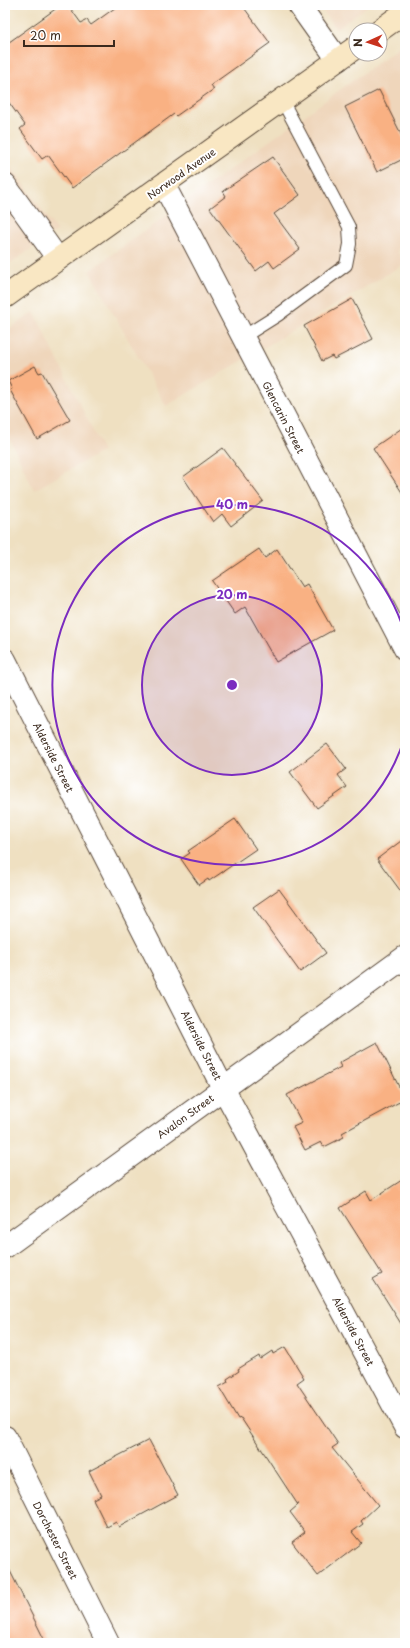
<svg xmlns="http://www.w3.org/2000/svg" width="410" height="1648" font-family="'Playpen Sans',sans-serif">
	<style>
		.built { fill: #efd6bb }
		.building { fill: #f9b183 }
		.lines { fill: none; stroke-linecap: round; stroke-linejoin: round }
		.service-casing { stroke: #564536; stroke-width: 14 }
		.minor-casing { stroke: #564536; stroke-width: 24 }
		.secondary-casing { stroke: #564536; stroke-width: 24 }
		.service { stroke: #fff; stroke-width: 12 }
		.minor { stroke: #fff; stroke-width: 22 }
		.secondary { stroke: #f9e7c3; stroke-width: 22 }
		.ring { fill: none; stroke: #7b2cbf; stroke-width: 2 }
		.labels { text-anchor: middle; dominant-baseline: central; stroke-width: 4; stroke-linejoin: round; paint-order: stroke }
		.street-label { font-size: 10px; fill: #3b2a1e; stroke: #fff }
		.centre { fill: #7b2cbf; stroke: #fff; stroke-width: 2 }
		.ring-label { font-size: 12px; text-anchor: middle; font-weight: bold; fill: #7b2cbf; stroke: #fff; stroke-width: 4; stroke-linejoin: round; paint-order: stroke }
	</style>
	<rect width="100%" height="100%" fill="#fff"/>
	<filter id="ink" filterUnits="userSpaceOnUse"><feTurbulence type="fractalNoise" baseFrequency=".025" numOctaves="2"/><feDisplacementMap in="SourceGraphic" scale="8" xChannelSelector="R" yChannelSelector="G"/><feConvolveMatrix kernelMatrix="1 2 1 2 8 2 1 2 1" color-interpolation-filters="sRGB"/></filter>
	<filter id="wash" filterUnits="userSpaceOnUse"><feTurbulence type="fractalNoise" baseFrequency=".012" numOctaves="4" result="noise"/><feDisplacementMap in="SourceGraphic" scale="16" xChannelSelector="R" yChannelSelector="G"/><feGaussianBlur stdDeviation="0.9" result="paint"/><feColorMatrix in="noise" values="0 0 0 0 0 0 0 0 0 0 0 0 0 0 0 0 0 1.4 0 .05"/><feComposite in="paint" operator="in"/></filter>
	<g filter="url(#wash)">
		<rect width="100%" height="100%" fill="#efe0c1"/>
		<path class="built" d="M319,5h50l-33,24z
			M405,43v201l-8,6 7,14 -238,142 -77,-135z
			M5,158l52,73 -52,36z
			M34,312l69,139 -69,39 -29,-61v-97z"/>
		<g id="blocks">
			<path class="building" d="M61,5h7l13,18 6,-3 4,5 28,-20h123l28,38 -59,42 3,4 -38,27 -2,-2 -102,74 -24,-33 -6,4 -22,-30 5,-4 -20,-28v-52z
				M379,90l26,52v16l-28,14 -32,-65z
				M273,157l27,38 -26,19 26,35 -26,19 -5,-7 -13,10 -46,-63 16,-12 -3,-5z
				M352,299l21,40 -39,20 -2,-3 -10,5 -18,-35z
				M35,366l4,7 3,-1 28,48 -33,19 -27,-49 2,-1 -4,-8z
				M405,426v71l-32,-49z
				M223,448l40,53 -32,25 -9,-12 -9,8 -30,-45z
				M259,549l6,9 12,-9 25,38 5,-3 26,46 -57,32 -31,-55 -10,7 -23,-33z
				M327,744l19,25 -8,6 9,12 -30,21 -27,-36z
				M235,819l21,30 -47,32 -1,-2 -9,6 -18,-26 9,-6 -2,-2z
				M405,838v59l-28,-38z
				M279,889l47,64 -26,19 -47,-65z
				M377,1042l28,57 -63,34 2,4 -20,10 -3,-5 -16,8 -12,-23 9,-4 -15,-28 54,-28 -2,-4z
				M405,1178v152l-32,-51 9,-5 -42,-66 26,-17 5,9z
				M285,1347l19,31 -7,5 41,61 -6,4 46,57 -17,16 2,3 -11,8 9,11 -43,33 -26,-34 13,-10 -15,-20 8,-7 -57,-87 -3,1 -19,-32 9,-5 -1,-3 12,-8 -1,-2 21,-13 1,3 12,-8 1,3z
				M149,1440l29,55 -59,32 -3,-5 -9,5 -14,-28 8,-4 -12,-24z
				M5,1561l41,82h-41z"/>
		</g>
	</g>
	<g filter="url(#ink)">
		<use href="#blocks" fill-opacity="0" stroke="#564536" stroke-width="1"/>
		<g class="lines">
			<g class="service-casing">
				<path id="service" d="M243,337l35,-22 68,-50 4,-21 -1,-17 -67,-127"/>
			</g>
			<g class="minor-casing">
				<path id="minor" d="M299,5l39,55
					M5,185l53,74
					M164,185l241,464
					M5,660l218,428 182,339
					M5,1247l400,-290
					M5,1437l103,206"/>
			</g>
			<g class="secondary-casing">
				<path id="secondary" d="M380,30l25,-18
					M5,297l351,-250"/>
			</g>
			<use href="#service" class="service"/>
			<use href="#minor" class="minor"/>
			<use href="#secondary" class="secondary"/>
		</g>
	</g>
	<circle cx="232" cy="685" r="90" fill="#7b2cbf" fill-opacity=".12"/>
	<g class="ring">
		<circle cx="232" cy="685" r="90"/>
		<path d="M405 736A180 180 0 1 1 405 634"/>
	</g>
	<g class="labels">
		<g class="street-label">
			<text transform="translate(181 173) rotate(-35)">Norwood Avenue</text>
			<text transform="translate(284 417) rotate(63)">Glencarin Street</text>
			<text transform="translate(54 757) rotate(63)">Alderside Street</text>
			<text transform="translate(202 1045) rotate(63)">Alderside Street</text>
			<text transform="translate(185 1116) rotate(-36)">Avalon Street</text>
			<text transform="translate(354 1331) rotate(62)">Alderside Street</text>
			<text transform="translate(56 1540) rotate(63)">Dorchester Street</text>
		</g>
	</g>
	<circle cx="232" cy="685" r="6" class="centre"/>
	<g class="ring-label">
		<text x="232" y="509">40 m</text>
		<text x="232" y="599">20 m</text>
	</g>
	<rect width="410" height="1648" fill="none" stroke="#fff" stroke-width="20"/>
	<g transform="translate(368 42) rotate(267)"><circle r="19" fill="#ffffff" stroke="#b1aaa5"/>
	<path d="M0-3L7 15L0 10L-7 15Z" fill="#c8321e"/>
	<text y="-6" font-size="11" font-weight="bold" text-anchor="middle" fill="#3b2a1e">N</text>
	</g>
	<path d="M24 40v6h90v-6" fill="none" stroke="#3b2a1e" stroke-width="2"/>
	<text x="30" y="40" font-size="12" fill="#3b2a1e" stroke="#ffffff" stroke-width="3" paint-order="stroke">20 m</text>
</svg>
